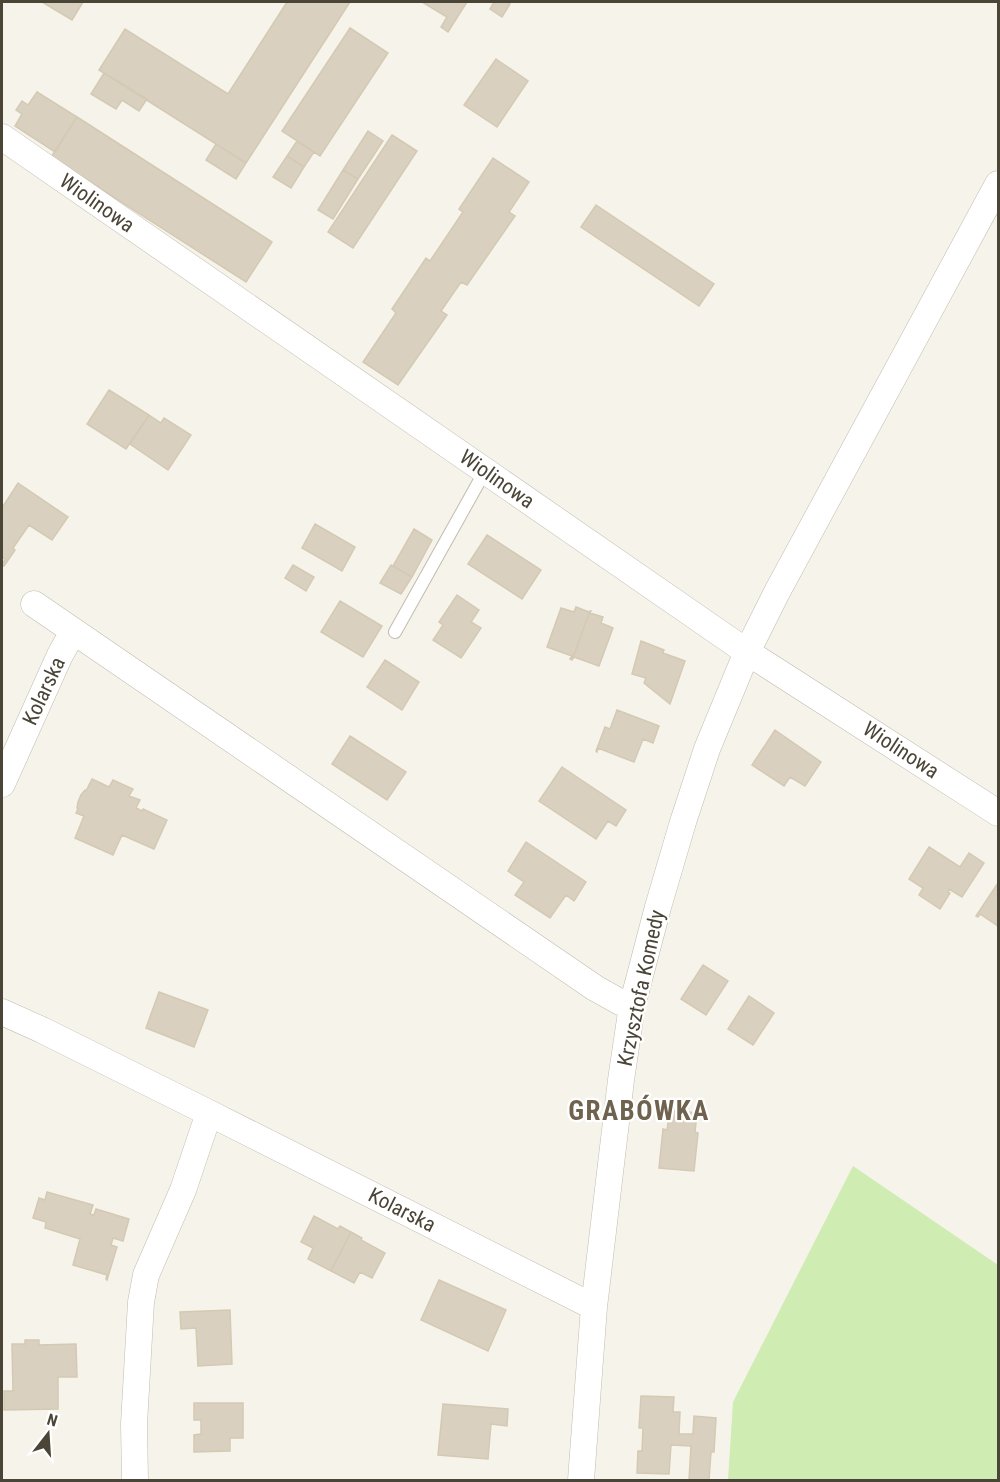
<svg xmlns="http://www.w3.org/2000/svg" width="1000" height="1482" font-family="'Roboto Condensed',sans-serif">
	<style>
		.green { fill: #cfecb2 }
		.building { fill: #d9d0c0; stroke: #d4c9b2; stroke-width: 1.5 }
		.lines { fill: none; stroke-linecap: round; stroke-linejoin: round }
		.service-casing { stroke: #c2bcad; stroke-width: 14 }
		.minor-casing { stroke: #c2bcad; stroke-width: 27 }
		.service { stroke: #fff; stroke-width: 12 }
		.minor { stroke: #fff; stroke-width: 26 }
		.labels { text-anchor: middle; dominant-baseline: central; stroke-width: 4.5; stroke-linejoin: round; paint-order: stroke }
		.street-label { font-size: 21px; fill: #4b4538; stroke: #fff }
		.district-label { font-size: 27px; font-weight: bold; letter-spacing: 1.5px; fill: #6f634f; stroke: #fff }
	</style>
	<rect width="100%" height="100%" fill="#f6f3eb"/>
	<path class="green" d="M853,1166l145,99v215h-270l5,-78z"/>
	<path class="building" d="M42,2h41l-11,18z
		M287,2h63l-104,161 -147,-93 26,-41 103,65z
		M422,2h45l-19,30 -7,-5 6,-10z
		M494,2h12l4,2 -8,13 -12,-8z
		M350,28l38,25 -68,103 -38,-25z
		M496,59l32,22 -31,46 -33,-22z
		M104,73l43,26 -8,12 -17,-11 -6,9 -25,-15z
		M37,92l40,25 -22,35 -40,-26 7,-12 -6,-4 6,-9 6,4z
		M77,117l195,125 -26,40 -195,-125z
		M368,131l15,10 -25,38 -15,-9z
		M392,135l25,16 -64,97 -25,-16z
		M297,141l17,11 -10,15 -17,-11z
		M216,144l30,19 -10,16 -30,-19z
		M287,156l17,11 -13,21 -18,-11z
		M493,158l36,24 -20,30 6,4 -48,69 -6,-3 -20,29 6,4 -49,70 -35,-23 33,-49 -4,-4 34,-51 4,3 33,-49 -4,-3z
		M343,170l15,9 -25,40 -15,-9z
		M596,205l118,79 -15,22 -118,-79z
		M109,390l40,25 -23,34 -39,-25z
		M149,415l12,8 3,-5 27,17 -23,35 -38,-26z
		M18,483l50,34 -16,23 -23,-15 -16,23 2,2 -11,16 -2,-1 3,-6 -3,-2v-49z
		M315,524l40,23 -13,24 -40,-23z
		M414,529l18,11 -20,37 -19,-11z
		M487,535l54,35 -19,29 -54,-35z
		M293,565l21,12 -8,14 -21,-13z
		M391,565l21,12 -11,17 -21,-11z
		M457,595l22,15 -8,12 10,6 -20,30 -28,-18 10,-15 -4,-3z
		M340,601l42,25 -19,31 -42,-25z
		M576,607l13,5 1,-1 -18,49 -2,-1 2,-3 -25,-9 14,-39 13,4z
		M590,611h1l-1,2 13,4 -2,6 12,5 -14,38 -25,-9 -2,3z
		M641,641l23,9 -1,3 22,8 -15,43 -26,-21 2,-5 -14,-4z
		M385,660l34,22 -17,28 -35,-23z
		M617,710l42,16 -6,17 -10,-4 -9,23 -36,-14 -1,4 -1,-1 9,-24 5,2z
		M775,730l46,32 -16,24 -15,-9 -6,9 -32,-21z
		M350,736l56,36 -19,28 -55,-36z
		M562,767l64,43 -10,16 -8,-5 -12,18 -57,-38z
		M92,779l17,8 4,-7 20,9 -4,7 11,4 -4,8 6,3 1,-2 24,11 -13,29 -32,-14 -9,20 -38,-17 9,-22 -8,-3 2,-4 -1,-1 1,-6 3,-7 4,-5 1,1z
		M526,842l60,40 -12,19 -8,-6 -16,23 -35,-23 9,-13 -16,-11z
		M929,847l31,20 9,-14 15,10 -22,34 -13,-8 -1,3 2,1 -10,16 -21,-14 4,-7 -14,-9z
		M998,883v43l-18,-12 -2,3 -2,-1z
		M703,965l25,16 -22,34 -25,-16z
		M159,992l49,18 -14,37 -48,-19z
		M749,996l25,17 -21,32 -25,-16z
		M670,1110l27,3 -2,19 3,1 -4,38 -35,-3 4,-39 4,1z
		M47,1192l46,13 -3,9 4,1 2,-6 33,10 -6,22 -10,-3 -2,7 6,2 -10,33 -1,-1 1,-4 -34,-10 7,-26 -35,-11 1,-6 -13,-4 6,-20 6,2z
		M314,1216l24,13 2,-3 11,6 -20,39 -23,-12 5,-11 -12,-6z
		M351,1232l11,6 -1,2 24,13 -13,25 -12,-6 -6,11 -23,-12z
		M439,1280l67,30 -18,41 -67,-31z
		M230,1310l2,54 -34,2 -2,-38 -15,1 -1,-17z
		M25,1340h14v5l37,-1 1,33h-19v32l-54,1v-19h9l-1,-47h13z
		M641,1396l33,1 -1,15h7l-1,22h14l1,-18 22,2 -2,34h-3l-2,28h-20l2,-34 -20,-1 -2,29 -32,-1 1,-22h4l1,-23h-4z
		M194,1403h49v35h-13v13l-36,1v-17l7,-1v-14h-7z
		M443,1404l65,5 -1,17 -16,-2 -3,35 -50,-4z"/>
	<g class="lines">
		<g class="service-casing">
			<path id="service" d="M395,632l90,-161"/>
		</g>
		<g class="minor-casing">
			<path id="minor" d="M2,137l745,515 251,161
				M34,604l561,384 25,14 12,4
				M2,784l58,-129 13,-23
				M2,1012l40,18 167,83 385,194
				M135,1480l-1,-56 7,-122 5,-27 37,-85 26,-77
				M581,1480l13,-173 27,-227 11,-74 26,-99 25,-85 24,-73 40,-97 30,-60 221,-408"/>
		</g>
		<use href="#service" class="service"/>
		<use href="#minor" class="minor"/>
	</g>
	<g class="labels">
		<g class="street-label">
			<text transform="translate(97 203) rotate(35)">Wiolinowa</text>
			<text transform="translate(497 479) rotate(35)">Wiolinowa</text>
			<text transform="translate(44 691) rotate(-65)">Kolarska</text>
			<text transform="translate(901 750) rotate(33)">Wiolinowa</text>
			<text transform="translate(641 988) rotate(-78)">Krzysztofa Komedy</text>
			<text transform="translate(402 1210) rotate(27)">Kolarska</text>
		</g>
		<g class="district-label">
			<text x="639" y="1111">GRABÓWKA</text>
		</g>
	</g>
	<rect width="1000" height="1482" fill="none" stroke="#4b4538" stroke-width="6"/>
	<g transform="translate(48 1434) rotate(17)" stroke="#ffffff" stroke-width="4.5" paint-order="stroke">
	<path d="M0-4.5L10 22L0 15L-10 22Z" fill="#4b4538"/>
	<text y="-9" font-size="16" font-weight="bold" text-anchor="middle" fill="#4b4538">N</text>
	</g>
</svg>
